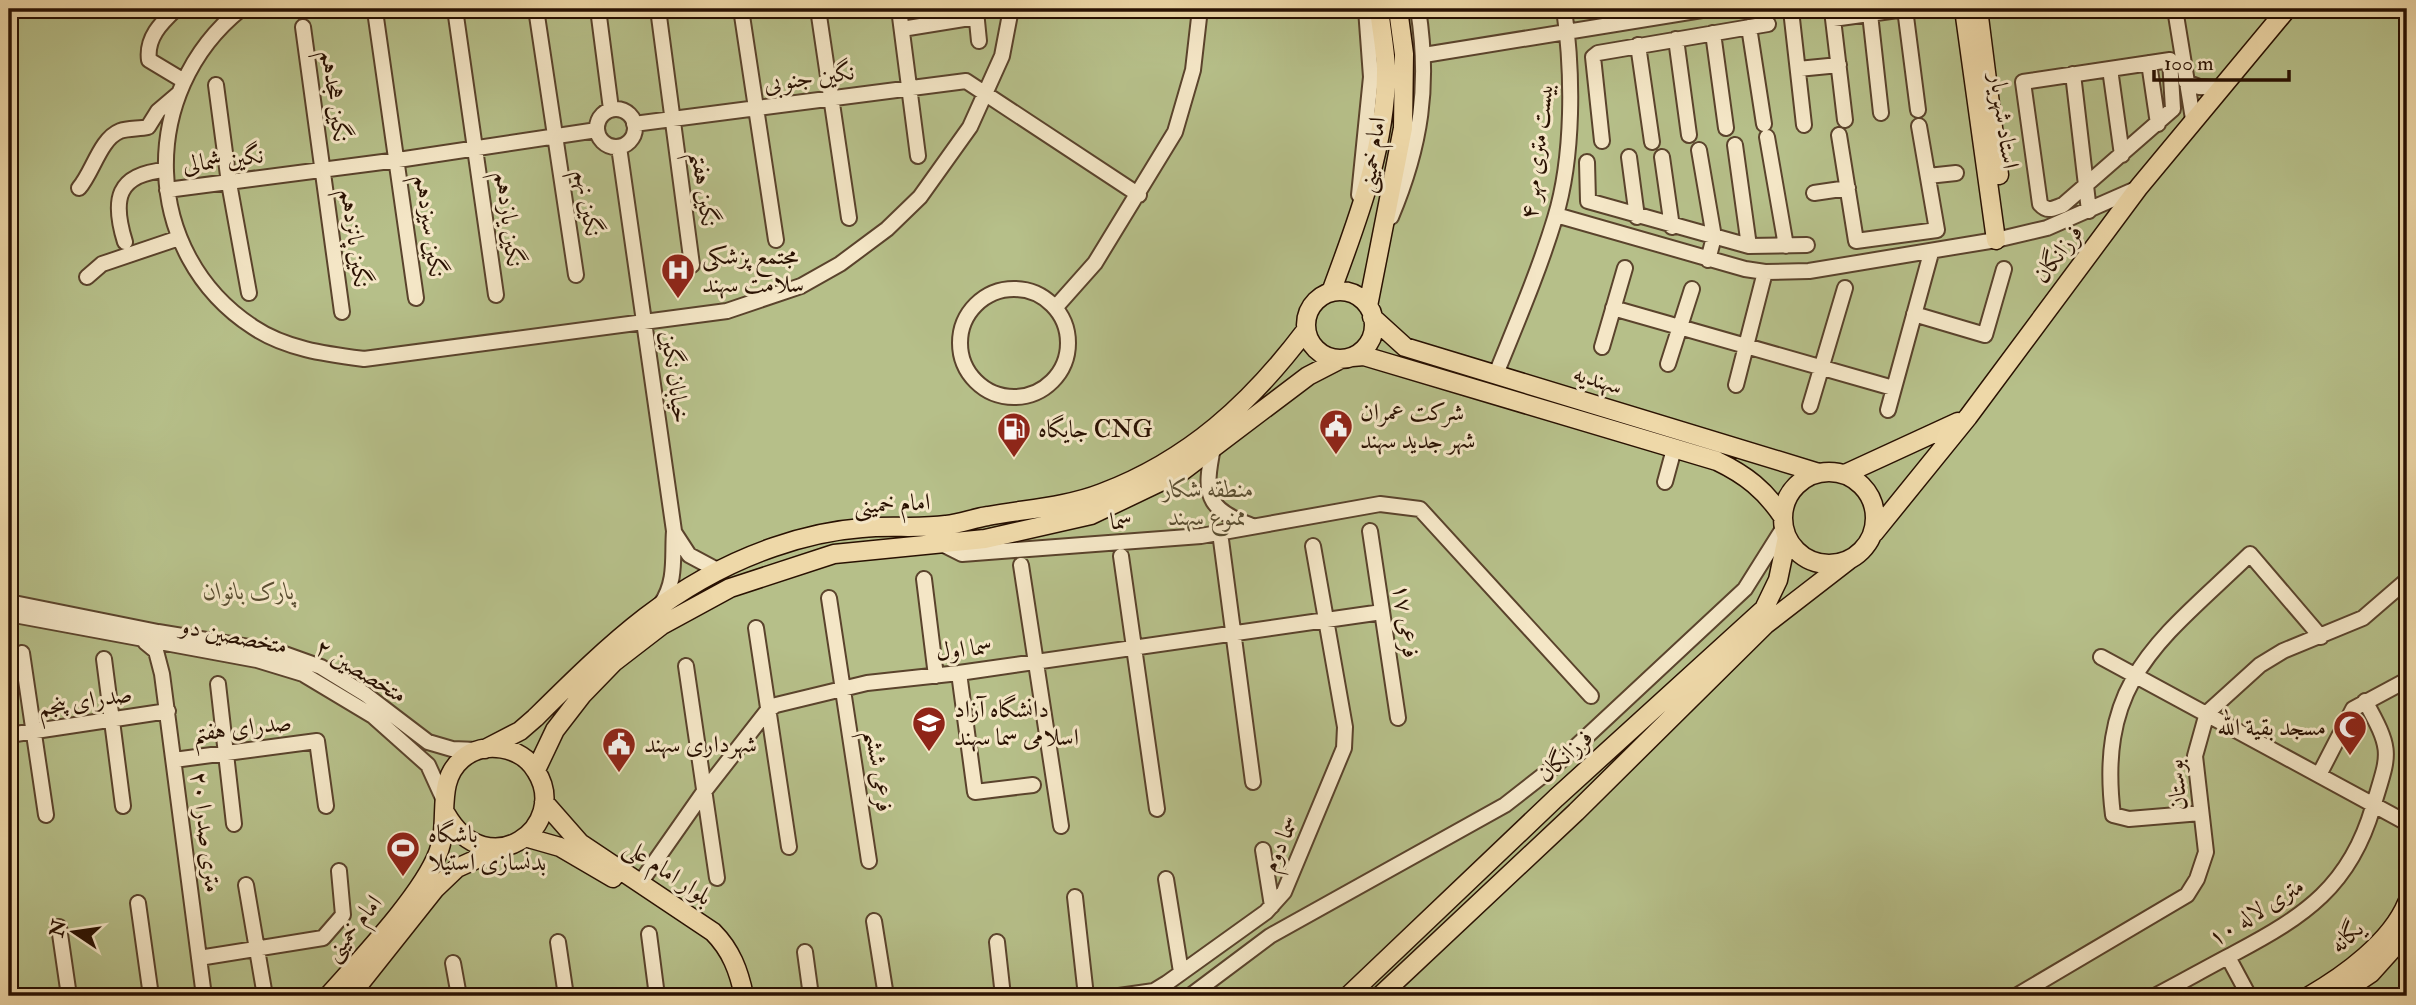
<svg xmlns="http://www.w3.org/2000/svg" width="2416" height="1005" font-family="'IM FELL Double Pica',Amiri,serif">
	<style>
		.green { fill: #b6bf89; stroke: #706846; stroke-width: 2 }
		.lines { fill: none; stroke-linecap: round; stroke-linejoin: round }
		.minor-casing { stroke: #5a432c; stroke-width: 18 }
		.major-casing { stroke: #291102; stroke-width: 21 }
		.minor { stroke: #f4e6c6; stroke-width: 14 }
		.major { stroke: #eed8a8; stroke-width: 18 }
		.labels { text-anchor: middle; dominant-baseline: central; stroke-width: 6; stroke-linejoin: round; paint-order: stroke }
		.street-label { font-size: 24px; fill: #291102; stroke: #f4e6c6 }
		.poi-label { font-size: 24px; fill: #291102; stroke: #f4e6c6; text-anchor: start }
		.park-label { font-size: 24px; font-style: italic; fill: #5a4e31; stroke: #f4e6c6 }
	</style>
	<rect width="100%" height="100%" fill="#eed8a8"/>
	<filter id="stains"><feTurbulence type="fractalNoise" baseFrequency=".00286" numOctaves="4"/><feColorMatrix values="0 0 0 0 .2 0 0 0 0 .09 0 0 0 0 .02 0 0 0 .5 -.17"/></filter>
	<radialGradient id="worn" r=".72"><stop offset=".6" stop-color="#630" stop-opacity="0"/><stop offset="1" stop-color="#630" stop-opacity=".3"/></radialGradient>
	<path class="green" d="M9,9h2398v987h-2398z"/>
	<g class="lines">
		<g class="minor-casing">
			<path id="minor" d="M176,9c-15,14 -30,29 -27,51l35,21
				M241,9c-104,83 -100,245 12,318 33,22 73,27 111,32l363,-48 74,-25 39,-22 47,-35 33,-32 50,-70 32,-71 9,-47
				M455,9l41,286
				M536,9l40,266
				M598,9l13,100
				M658,9l34,256
				M741,9l35,231
				M818,9l31,209
				M899,9l19,147
				M2175,9l18,110
				M375,11l41,287
				M976,11l3,30
				M1870,14l11,99
				M1792,19l12,106
				M303,27l39,285
				M1749,27l15,97
				M902,29l74,-12
				M1713,33l13,95
				M1676,39l13,96
				M1638,45l14,97
				M1424,55l284,-46
				M2170,60l3,49 -110,96c-9,3 -15,8 -23,-1l-17,-122z
				M2149,63l9,61
				M1798,69l41,-4
				M2110,69l12,86
				M2073,74l16,137
				M2186,82l13,5 21,1
				M216,85l13,98 20,110
				M597 128a19 19 0 1 1 38 0a19 19 0 1 1-38 0Z
				M1845,120l-12,-101 72,-10 13,101
				M634,124l332,-43 173,114
				M1839,135l17,106 81,-11 -18,-104
				M1767,137l19,109
				M1602,141l-9,-84 5,-4 170,-29
				M1735,145l14,101
				M619,147l55,384c-2,25 3,50 -13,73
				M1699,150l15,87 -6,23
				M1629,157l8,60
				M1662,157l10,70
				M1587,162l1,39 161,45 58,-1
				M1928,176l28,-3
				M79,188c14,-16 21,-49 41,-57 8,-3 19,-2 28,-4l10,-16 20,-17
				M167,190l231,-30 199,-30
				M1814,193l34,-5
				M1359,195l12,-118 -5,-68
				M1556,215l189,54 20,3 44,-1 187,-31 51,-12 89,-39
				M1391,217c30,-71 39,-132 27,-208
				M125,242c-13,-42 -9,-68 41,-72
				M87,277l15,-13 77,-26
				M960 343a54 54 0 1 1 108 0a54 54 0 1 1-108 0Z
				M1055,308l40,-45 80,-131 18,-62 7,-61
				M1613,308l280,80
				M1914,314l71,21 19,-66
				M1602,347l23,-79
				M1668,364l24,-75
				M1496,374c21,-52 43,-103 59,-156 19,-62 18,-146 9,-209
				M1736,385l29,-113
				M1810,406l35,-118
				M1888,410l43,-157
				M1213,448c-9,45 -8,61 37,77
				M1665,482l9,-33
				M1370,531l28,187
				M674,532l15,23 28,15
				M1221,540l32,242
				M944,545l18,9 239,-18 179,-32 40,5 171,187
				M1121,556l36,253
				M1021,565l40,261
				M924,579l12,97
				M829,598l40,263
				M9,602l149,30 121,20 42,15 44,27 63,48 24,7 26,1
				M9,614l248,46 46,14 70,42 46,41 9,8 15,33
				M756,628l33,219
				M145,642l11,9 6,23 42,322
				M22,653l24,162
				M2101,657l306,166
				M104,659l19,147
				M686,666l31,212
				M959,673l16,119 58,-7
				M218,684l16,140
				M9,735l159,-24
				M174,760l143,-19 9,65
				M2319,775l34,-66 54,-29
				M2201,813l-72,6 -16,-4c-17,-137 49,-176 137,-261l71,83
				M1263,850l9,56
				M1166,879l15,93
				M640,883l63,-90 64,-82 9,-6 91,-22 92,-10 423,-61
				M246,885l19,111
				M1075,897l11,99
				M138,903l13,93
				M874,921l12,75
				M59,927l10,69
				M649,934l8,62
				M558,942l8,54
				M997,942l6,54
				M805,952l6,44
				M2228,957l21,39
				M199,958l124,-20 20,-23 -4,-44
				M453,963l6,33
				M1119,996l35,-5 13,-8 99,-71 18,-20 60,-144 1,-21 -32,-181
				M1190,996l80,-60 235,-131 50,-39 190,-177 39,-62
				M2016,996l171,-101 10,-16 9,-27 -11,-96 12,-43 53,-48 23,-14 80,-33 44,-38
				M2155,996c27,-14 53,-29 80,-43 70,-37 115,-67 138,-146 16,-54 21,-54 -8,-106"/>
		</g>
		<g class="major-casing">
			<path id="major" d="M1964,9l32,231
				M1978,9l21,166
				M1306 325a34 34 0 1 1 68 0a34 34 0 1 1-68 0Z
				M1331,292c26,-70 56,-148 55,-224 -1,-20 -5,-40 -7,-59
				M1368,306l35,-178 1,-74 -6,-45
				M1372,317l33,30 414,126
				M1352,357l12,-1 353,105c29,14 48,29 66,56
				M1783 518a46 46 0 1 1 92 0a46 46 0 1 1-92 0Z
				M1845,474l113,-52
				M1874,533l94,-116 171,-230 148,-178
				M485,749l35,-18 15,-13c74,-73 137,-136 239,-171 26,-9 60,-17 88,-19 28,-3 56,1 84,-3 14,-1 28,-7 42,-9 38,-7 78,-9 114,-23 87,-33 149,-90 204,-163
				M536,770l19,-40 27,-35 32,-33 48,-37 68,-37 104,-34 151,-15 106,-24 90,-43 127,-96 33,-17
				M544,802l36,41 133,89c18,18 26,39 31,64
				M525,837l35,10 53,31
				M328,996c31,-35 94,-101 110,-143 13,-31 -4,-70 24,-94 22,-19 59,-13 74,12 35,55 -48,116 -90,43
				M350,996l85,-107 22,-21 42,-19
				M1348,996l208,-198 208,-189 14,-29 9,-43
				M1380,996l196,-184 189,-187 84,-65
				M2309,996c35,-20 82,-54 98,-93
				M2337,996l34,-23 36,-40"/>
		</g>
		<use href="#minor" class="minor"/>
		<use href="#major" class="major"/>
	</g>
	<defs>
		<g id="hospital-pin" transform="scale(1.75)"><path d="M0 17L-7.5 6A9.5 9.5 0 1 1 7.5 6Z" fill="#8f2418" stroke="#f4e6c6"/><path d="M-5-5h3v3.5h4V-5h3V5h-3V1.5h-4V5h-3Z" fill="#fff"/></g>
		<g id="civic-pin" transform="scale(1.75)"><path d="M0 17L-7.5 6A9.5 9.5 0 1 1 7.5 6Z" fill="#8f2418" stroke="#f4e6c6"/><path d="M-.6-6.5H3V-4.5H.6V-3L4-1V1h2V6H-6V1h2V-1L-.6-3ZM-1.2 2.5V6h2.4V2.5Z" fill="#fff"/></g>
		<g id="fuel-pin" transform="scale(1.75)"><path d="M0 17L-7.5 6A9.5 9.5 0 1 1 7.5 6Z" fill="#8f2418" stroke="#f4e6c6"/><path d="M-5.5-6h7V0h2V4h1.3V-2.5L3-4.5l.8-.8L6-3V5H2.5V1h-1V6h-7ZM-4.2-4.7v3.2H.2V-4.7Z" fill="#fff"/></g>
		<g id="university-pin" transform="scale(1.75)"><path d="M0 17L-7.5 6A9.5 9.5 0 1 1 7.5 6Z" fill="#8f2418" stroke="#f4e6c6"/><path d="M0-5L7-2L0 1L-7-2ZM-4 1L0 2.5L4 1V4Q0 6-4 4Z" fill="#fff"/></g>
		<g id="mosque-pin" transform="scale(1.75)"><path d="M0 17L-7.5 6A9.5 9.5 0 1 1 7.5 6Z" fill="#8f2418" stroke="#f4e6c6"/><path d="M3.5-4.9A6 6 0 1 0 3.5 4.9A5 5 0 1 1 3.5-4.9Z" fill="#fff"/></g>
		<g id="stadium-pin" transform="scale(1.75)"><path d="M0 17L-7.5 6A9.5 9.5 0 1 1 7.5 6Z" fill="#8f2418" stroke="#f4e6c6"/><path d="M0-5a6.5 5 0 1 0 0 10a6.5 5 0 1 0 0-10ZM-3.5-1.8h7v3.6h-7Z" fill="#fff"/></g>
	</defs>
	<g fill-rule="evenodd">
		<use href="#hospital-pin" x="678" y="270"/>
		<use href="#civic-pin" x="1336" y="426"/>
		<use href="#fuel-pin" x="1014" y="429"/>
		<use href="#university-pin" x="929" y="723"/>
		<use href="#mosque-pin" x="2350" y="727"/>
		<use href="#civic-pin" x="619" y="744"/>
		<use href="#stadium-pin" x="403" y="848"/>
	</g>
	<g class="labels">
		<g class="street-label">
			<text transform="translate(809 78) rotate(-8)">نگین جنوبی</text>
			<text transform="translate(335 96) rotate(82)">نگین هجدهم</text>
			<text transform="translate(2004 121) rotate(82)">استاد شهریار</text>
			<text transform="translate(1537 151) rotate(-83)">بیست متری مهر ۴</text>
			<text transform="translate(1372 155) rotate(-81)">امام خمینی</text>
			<text transform="translate(223 160) rotate(-7)">نگین شمالی</text>
			<text transform="translate(704 189) rotate(82)">نگین هفتم</text>
			<text transform="translate(588 203) rotate(81)">نگین نهم</text>
			<text transform="translate(509 219) rotate(83)">نگین یازدهم</text>
			<text transform="translate(430 226) rotate(82)">نگین سیزدهم</text>
			<text transform="translate(355 238) rotate(82)">نگین پانزدهم</text>
			<text transform="translate(2058 254) rotate(-53)">فرزانگان</text>
			<text transform="translate(675 377) rotate(82)">خیابان نگین</text>
			<text transform="translate(1598 380) rotate(17)">سهندیه</text>
			<text transform="translate(892 504) rotate(-3)">امام خمینی</text>
			<text transform="translate(1121 521) rotate(-5)">سما</text>
			<text transform="translate(1406 621) rotate(82)">فرعی ۱۷</text>
			<text transform="translate(234 636) rotate(11)">متخصصین دو</text>
			<text transform="translate(964 649) rotate(-7)">سما اول</text>
			<text transform="translate(361 671) rotate(31)">متخصصین ۲</text>
			<text transform="translate(85 701) rotate(-9)">صدرای پنجم</text>
			<text transform="translate(242 728) rotate(-7)">صدرای هفتم</text>
			<text transform="translate(1565 756) rotate(-42)">فرزانگان</text>
			<text transform="translate(879 771) rotate(82)">فرعی ششم</text>
			<text transform="translate(2177 785) rotate(-95)">بوستان</text>
			<text transform="translate(206 832) rotate(83)">۲۰ متری صدرا</text>
			<text transform="translate(1280 844) rotate(-67)">سما دوم</text>
			<text transform="translate(668 872) rotate(34)">بلوار امام علی</text>
			<text transform="translate(2256 912) rotate(-32)">۱۰ متری لاله</text>
			<text transform="translate(353 928) rotate(-51)">امام خمینی</text>
			<text transform="translate(2347 937) rotate(-42)">یگانه</text>
		</g>
		<g class="poi-label">
			<text x="702" y="256">مجتمع پزشکی<tspan x="702" dy="28">سلامت سهند</tspan></text>
			<text x="1360" y="412">شرکت عمران<tspan x="1360" dy="28">شهر جدید سهند</tspan></text>
			<text x="1038" y="429">جایگاه CNG</text>
			<text x="954" y="709">دانشگاه آزاد<tspan x="954" dy="28">اسلامی سما سهند</tspan></text>
			<text x="2326" y="727" text-anchor="end">مسجد بقیة الله</text>
			<text x="644" y="744">شهرداری سهند</text>
			<text x="428" y="834">باشگاه<tspan x="428" dy="28">بدنسازی استیلا</tspan></text>
		</g>
		<g class="park-label">
			<text x="1208" y="489">منطقه شکار<tspan x="1208" dy="28">ممنوع سهند</tspan></text>
			<text x="249" y="591">پارک بانوان</text>
		</g>
	</g>
	<rect width="2416" height="1005" fill="none" stroke="#eed8a8" stroke-width="35"/>
	<rect x="10" y="10" width="2395" height="984" fill="none" stroke="#291102" stroke-width="3.5"/>
	<rect x="18" y="18" width="2381" height="970" fill="none" stroke="#291102" stroke-width="2"/>
	<g transform="translate(74 932) rotate(283)" stroke="#f4e6c6" stroke-width="5" paint-order="stroke">
	<path d="M0-5L12 26L0 18L-12 26Z" fill="#291102"/>
	<text y="-10" font-size="19" font-weight="bold" text-anchor="middle" fill="#291102">N</text>
	</g>
	<path d="M2154 70v10h135v-10" fill="none" stroke="#291102" stroke-width="3.5"/>
	<text x="2164" y="70" font-size="21" fill="#291102" stroke="#f4e6c6" stroke-width="5" paint-order="stroke">100 m</text>
	<rect width="100%" height="100%" filter="url(#stains)"/>
	<rect width="100%" height="100%" fill="url(#worn)"/>
</svg>
